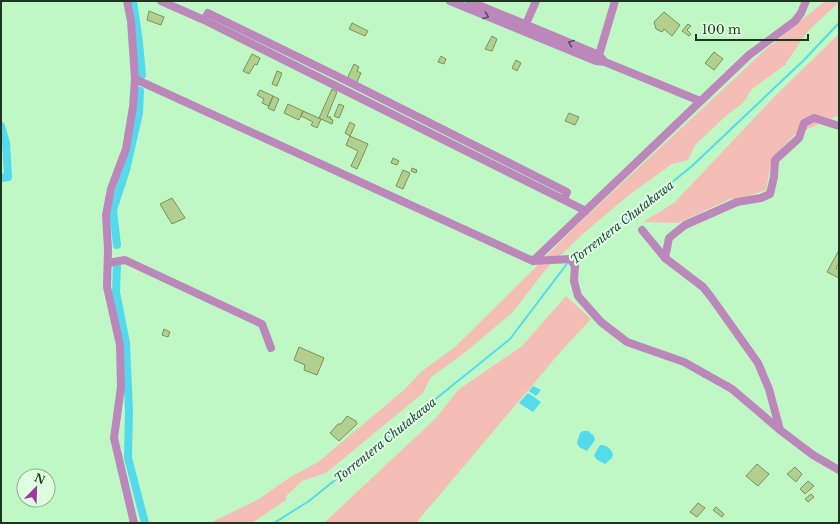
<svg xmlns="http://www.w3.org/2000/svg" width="840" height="524" font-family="'Libre Baskerville',serif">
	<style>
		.green { fill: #f4beb6 }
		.water { fill: #53dbed }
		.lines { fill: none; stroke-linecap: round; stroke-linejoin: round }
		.stream { stroke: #53dbed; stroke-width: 2 }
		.canal { stroke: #53dbed; stroke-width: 8 }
		.building { fill: #b3cf8f; stroke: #799356 }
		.minor { stroke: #bc88bb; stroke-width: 8 }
		.oneway { stroke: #555257 }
		.labels { text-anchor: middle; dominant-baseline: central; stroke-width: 4; stroke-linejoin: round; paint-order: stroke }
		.water-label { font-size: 12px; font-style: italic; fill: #284549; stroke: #ddffdf }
	</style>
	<rect width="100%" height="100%" fill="#bff8c4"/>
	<path class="green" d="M825,1l14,1 -32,30 -22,33 -33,24 -9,14 -16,12 -32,30 -7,15 -16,4 -43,31 -44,37 -39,37 -33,43 -51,43 -31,22 -8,16 -97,80 -24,8 -15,14 -1,5 -34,23h-42l49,-24 30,-21 29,-16 86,-72 18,-19 33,-24 77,-76 42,-43 191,-178z
		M839,34v81l-45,20 -22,24 -6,31 -18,6 -18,3 -52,24 -35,-1 31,-19 101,-107z
		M566,296l25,23 -29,31 -146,173h-92l113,-106 21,-27 64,-44z"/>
	<path class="water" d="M533,386l8,4 -5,6 -7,-5z
		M528,393l13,9 -8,10 -14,-9z
		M583,431h5l6,5 1,4 -8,11 -8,-4 -2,-4 3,-10z
		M600,445c7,0 10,3 13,9l-1,4 -7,6 -9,-5 -2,-4z"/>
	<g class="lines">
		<path class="stream" d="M571,258l52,-36 69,-56 113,-107 34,-36
			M274,523l35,-22 201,-162 59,-78"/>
		<path class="canal" d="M133,1l6,41 3,33
			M1,126l5,17 2,34 -7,1
			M117,245l-4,-35 13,-40 13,-57 1,-22
			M117,264l-1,28 10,51 3,68 -1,47 17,65"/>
	</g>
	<path class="building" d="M149,11l15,6 -3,8 -14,-5z
		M664,12l16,13 -8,11 -8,-7 -2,3 -6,-3 -2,-7z
		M352,23l16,8 -3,5 -16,-7z
		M688,24l3,2 -4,4 4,4 -2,2 -7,-5z
		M492,36l5,3 -5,12 -7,-2z
		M714,52l9,7 -9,11 -9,-7z
		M252,54l8,4 -3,7 -2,-1 -6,10 -6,-3z
		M441,56l5,3 -2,5 -6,-2z
		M516,60l5,3 -4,8 -5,-3z
		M354,64l5,3 -2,4 4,2 -5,11 -9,-5z
		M277,71l5,2 -5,13 -5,-2z
		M332,89l5,3 -10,25h4l-1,2 3,1 -1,4 -13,-6z
		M260,90l13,6 -4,10 -7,-3 2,-4 -7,-4z
		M273,96l6,3 -5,12 -6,-3z
		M288,104l15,7 -4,9 -15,-7z
		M339,104l5,2 -5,12 -5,-2z
		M303,111l18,8 -4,9 -6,-3 2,-3 -12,-6z
		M569,113l10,4 -4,8 -10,-4z
		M350,122l5,3 -5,11 -5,-3z
		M350,136l18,8 -11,25 -6,-3 7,-15 -12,-6z
		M393,158l6,3 -2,4 -6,-2z
		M412,168l5,2 -1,3 -5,-2z
		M403,170l7,3 -7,16 -7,-3z
		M172,198l13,20 -13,6 -12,-20z
		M839,250v13l-3,5 3,2v8l-12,-6z
		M164,329l6,3 -2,5 -6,-2z
		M299,347l25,11 -7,17 -13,-5 1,-5 -11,-5z
		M347,416l9,5 1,3 -18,17 -9,-8 8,-9h3z
		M757,464l12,10 -11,12 -12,-10z
		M795,467l7,7 -6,8 -9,-8z
		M808,481l6,5 -9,8 -5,-5z
		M811,494l3,3 -6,5 -3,-3z
		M698,503l7,5 -8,9 -7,-5z
		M716,507l8,7 -2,3 -9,-7z"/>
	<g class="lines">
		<path class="minor" d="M127,1l4,20 4,58 -2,28 -7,42 -15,40 -5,26 2,34 -1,38 13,58 1,42 -7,51 20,85
			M161,1l43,19 382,191
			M450,1l146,60 9,1 95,39
			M469,1l130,54 6,7
			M204,20l4,-7 127,62 232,117 -3,8
			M526,24l10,-23
			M599,55l16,-54
			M135,79l398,182 37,-2 5,7 -1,15 4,15 23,26 26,20 57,20 48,27 48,41 33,25 26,15
			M642,230l23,28 38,29 8,10 47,66 11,26 11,41
			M665,258l4,-20 16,-13 52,-23 24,-4 9,-4 4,-17 1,-17 24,-22 5,-15 10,-5 25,8
			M533,261l216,-206 46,-34 6,-8 5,-12
			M108,263l17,-3 137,64 9,24"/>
	</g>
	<defs><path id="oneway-chevron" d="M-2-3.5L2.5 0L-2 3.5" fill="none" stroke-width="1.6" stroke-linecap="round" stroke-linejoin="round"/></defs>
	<g class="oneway">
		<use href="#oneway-chevron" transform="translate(486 16) rotate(22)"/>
		<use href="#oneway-chevron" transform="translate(571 43) rotate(-157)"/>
	</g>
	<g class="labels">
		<g class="water-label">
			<text transform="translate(622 222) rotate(-38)">Torrentera Chutakawa</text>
			<text transform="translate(385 440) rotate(-39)">Torrentera Chutakawa</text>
		</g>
	</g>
	<rect width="840" height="524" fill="none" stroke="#1e3521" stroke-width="4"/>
	<g transform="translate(36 488) rotate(23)"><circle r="19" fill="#ddffdf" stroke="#91ae93"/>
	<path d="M0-3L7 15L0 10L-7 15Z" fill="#9d399e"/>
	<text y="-6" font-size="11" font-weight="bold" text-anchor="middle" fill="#1e3521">N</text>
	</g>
	<path d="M696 34v6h112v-6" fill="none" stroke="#1e3521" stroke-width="2"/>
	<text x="702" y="34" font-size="12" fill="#1e3521" stroke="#ddffdf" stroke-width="3" paint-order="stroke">100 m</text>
</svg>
